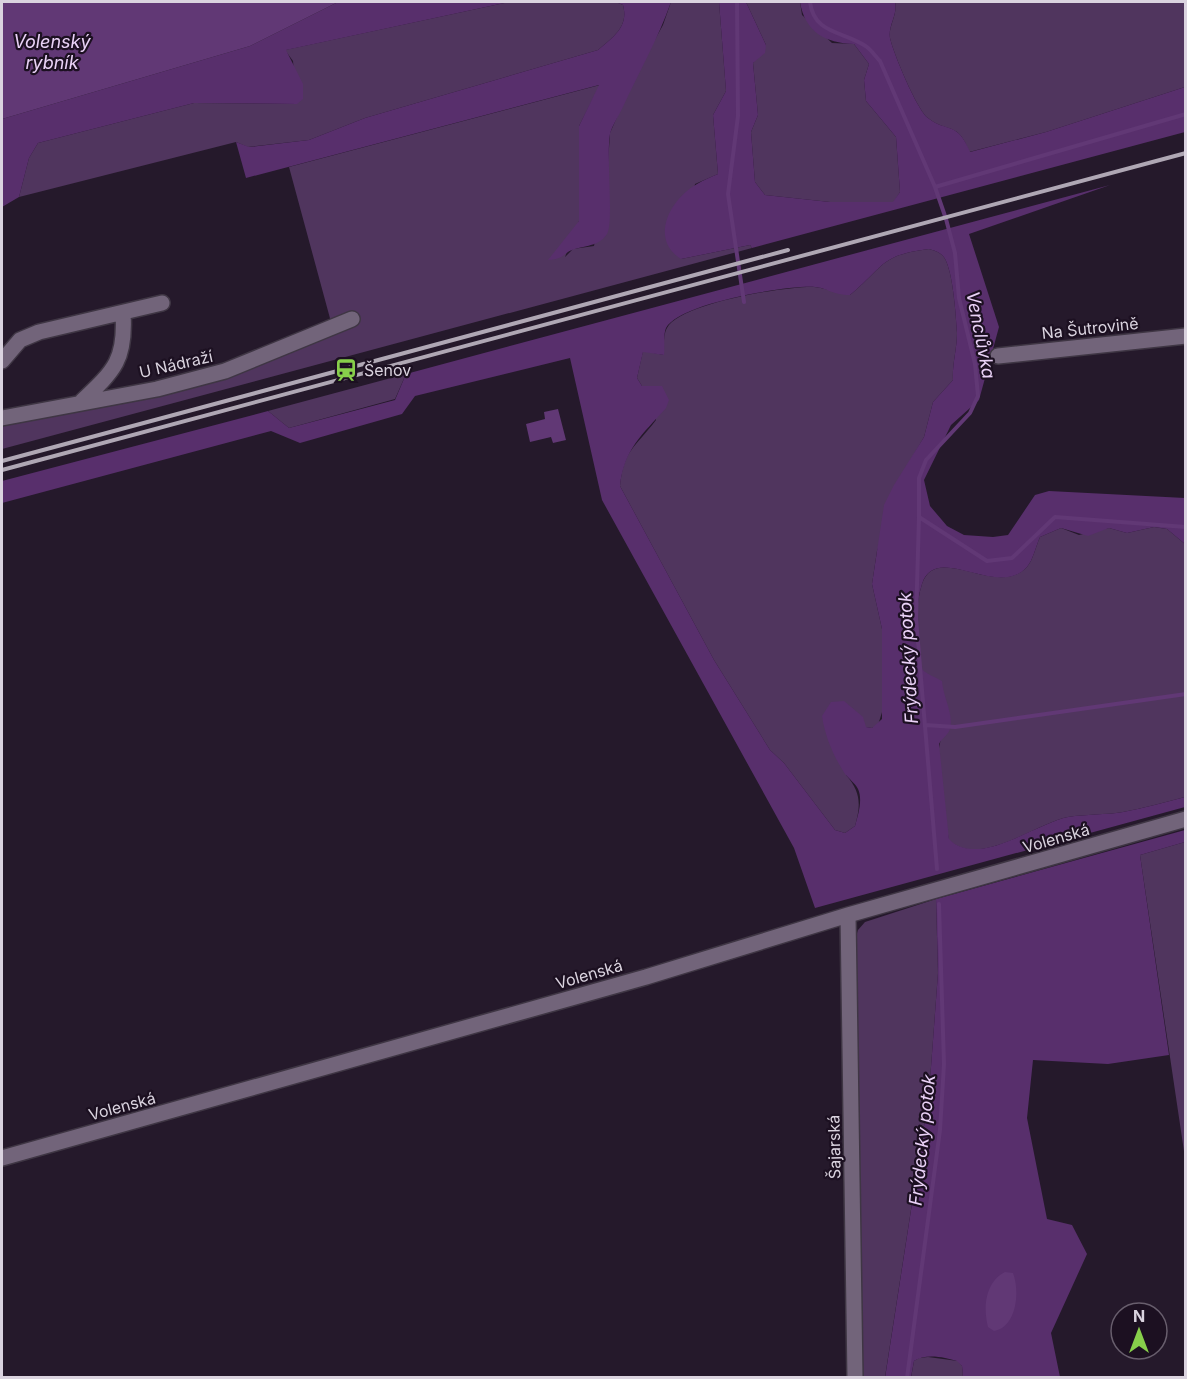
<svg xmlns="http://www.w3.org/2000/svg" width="1187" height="1379" font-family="Inter,sans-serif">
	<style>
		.green { fill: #50355e }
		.forest { fill: #582f6c; fill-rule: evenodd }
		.water { fill: #613875 }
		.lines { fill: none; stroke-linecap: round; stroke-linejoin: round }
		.stream { stroke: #613875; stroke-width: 4 }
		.street-casing { stroke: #3f3644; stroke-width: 18 }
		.street { stroke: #72647a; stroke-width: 15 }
		.rail { stroke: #afa7b4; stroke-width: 4 }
		.labels { text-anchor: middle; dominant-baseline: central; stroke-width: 4.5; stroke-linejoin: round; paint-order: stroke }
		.street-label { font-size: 16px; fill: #dad3df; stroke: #1c1021 }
		.poi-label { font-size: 16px; fill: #dad3df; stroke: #1c1021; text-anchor: start }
		.water-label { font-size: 18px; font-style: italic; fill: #ead2f7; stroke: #1c1021 }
	</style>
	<rect width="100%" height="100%" fill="#25192b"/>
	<path class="green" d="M509,2h107l7,3c6,22 -10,32 -25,45l-233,68 -56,22 -61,7 -12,-5 -217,55 10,-39 9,-15 156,-40 103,1 -4,-43 -8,-11z
		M671,2h48l7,89 -13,24 5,59 -23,10 -14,75 69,-14 2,3 -750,201v-26l185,-37 144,-64 -42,-155 311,-82 -21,41v95l-14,36 8,-8 21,-3 13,-68 3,-45 26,-59 27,-49z
		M746,2h54l2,13 30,28 22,1 15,20 -5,16 2,21 30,36 4,55 -6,10h-64l-65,-7 -10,-13 -4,-50 7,-17 -5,-52 13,-18z
		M895,2h290v85l-139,45 -77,20c-10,-31 -23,-19 -41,-34 -11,-8 -35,-66 -38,-80 -2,-12 8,-23 5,-36z
		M929,249c4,1 10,3 13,6 11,9 14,63 15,78 0,16 -5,31 -4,47l-20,22 -9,35 -14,24 -33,90 -5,33 10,45 1,80 -5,16 -6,3 -7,-1 -19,48c15,17 15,30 9,51l-10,7 -10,-3 -51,-67 -14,-13 -56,-90 -94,-174c4,-37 15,-38 36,-66l-5,-33 -9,-1 -5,-8 6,-27 21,4c0,-8 -1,-20 3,-27 13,-25 119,-42 147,-41 12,1 23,6 36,8 35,-29 30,-40 79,-46z
		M406,374l-11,25 -106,29 -21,-17z
		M1154,527l13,2 18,15v253c-20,5 -41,11 -62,15 -18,3 -37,2 -55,5 -32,6 -89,52 -119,23 -4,-26 -17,-81 -7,-103l-11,-61 -7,-1 -6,-10 -2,-12c1,-22 -1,-48 6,-69 14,-43 75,15 105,-17 6,-7 9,-21 13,-30l21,-9 18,7 30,-7 18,5z
		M1185,842l1,316h-1l-45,-303z
		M936,899l2,74 -9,121 -44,283h-24l-6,-437 3,-10 7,-8z
		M928,1357l30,4 4,5 1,11 -52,1 3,-17 5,-3z"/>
	<path class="forest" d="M338,2h171l-223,48 17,34v15l-6,5 -103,-1 -156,40 -9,15 -10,39 -17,10v-88l248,-73z
		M616,2h55c-13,37 -33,72 -49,107 -4,8 -10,17 -12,25 -4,22 4,89 -3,100 -8,12 -19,11 -32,15 -12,3 -9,10 -27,11l31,-39v-95l20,-41 -353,93 -10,-36 13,5 60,-7 56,-22 233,-68c15,-13 31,-23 25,-45z
		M719,2h27l20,43 -1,8 -12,10 5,52 -7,17 4,50 10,13 65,7h63l7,-10 -4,-55 -30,-36 -2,-21 5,-16 -15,-20c-29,-1 -49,-12 -54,-42h95c3,13 -7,23 -5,36 3,14 27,72 38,80 19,15 29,2 42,34l76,-20 139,-45v45l-433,116 -2,-3 -69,14c-32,-20 -11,-60 16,-75 6,-4 14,-7 21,-10l-5,-59 13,-24z
		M1110,185l-141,49 30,93 -20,73 -28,25 -27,55 6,26 17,20 17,9 29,2 15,-2 27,-40 14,-4 136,7v46l-18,-15 -13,-2 -27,6 -18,-5 -21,8 -27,-8 -21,9c-4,9 -7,23 -13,30 -29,33 -91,-26 -105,17 -7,21 -5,47 -6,69 3,20 10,19 26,28 1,16 12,33 8,48 -1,5 -8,9 -11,15l10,95c29,30 87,-16 119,-22 18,-3 37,-2 55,-5 21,-4 42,-10 62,-15v10l-370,101 -21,-60 -192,-348 -32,-142 -155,38 -13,18 -102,29 -29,-12 -269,72v-22l266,-70 21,17 106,-28 11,-26zM929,249c4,1 10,3 13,6 11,9 14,63 15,78 0,16 -5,31 -4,47l-20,22 -9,35 -30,48 -10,20 -12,79 10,45v90l-10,9 -6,-1 -3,-10 -19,-16 -13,1 -9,14c3,21 12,41 23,58 4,5 10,9 13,15 5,11 0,26 -3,37l-10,7 -10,-3 -51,-67 -14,-13 -56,-90 -94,-174c4,-37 22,-51 46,-78l3,-8 -7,-14h-20l-5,-8 6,-26 21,3c1,-8 -1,-20 2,-27 13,-25 121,-43 149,-41 13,1 17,8 35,8 35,-29 30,-40 79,-46z
		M1185,830v12l-45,13 29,200 -61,9 -75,-4 -6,58 20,101 25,6 15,29 -36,79 9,44h-97l-1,-11 -5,-5c-12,-4 -32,-8 -43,0l-3,16 -26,1 44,-284 9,-121 -2,-74z"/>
	<path class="water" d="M2,2h336l-88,44 -248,73z
		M558,409l8,31 -13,3 -2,-6 -21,5 -4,-18 19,-5 -1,-7z
		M1005,1272l8,1c7,18 4,54 -19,58l-6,-4c-5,-19 -3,-45 17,-55z"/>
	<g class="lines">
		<path class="stream" d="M737,2l1,114 -10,78 16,108
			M810,2c4,33 35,29 57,45 5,4 9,10 13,14l55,126 11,32 9,34 4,45 16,66 3,32 -8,17 -44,47 -7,18v39l68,44 25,-3 43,-41 131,10
			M935,187l251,-73
			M919,517l-3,102 21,250
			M925,725l30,2 231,-33
			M907,1378l33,-248 4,-66 -5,-160"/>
		<g class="street-casing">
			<path id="street" d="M998,356l188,-20
				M2,361l18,-21 19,-8 123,-29
				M82,401c33,-31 44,-42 41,-88
				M2,418l155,-29 68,-18 127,-52
				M848,915l7,463
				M2,1158l644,-181 202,-62 338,-96"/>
		</g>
		<use href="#street" class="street"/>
		<path class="rail" d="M2,461l786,-211
			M2,470l1184,-317"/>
	</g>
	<defs>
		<g id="station-bare" transform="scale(1.8)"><path d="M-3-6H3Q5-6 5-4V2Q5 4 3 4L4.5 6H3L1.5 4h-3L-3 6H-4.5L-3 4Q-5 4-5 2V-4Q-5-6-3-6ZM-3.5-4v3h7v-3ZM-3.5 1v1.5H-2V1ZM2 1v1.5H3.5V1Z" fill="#87cf4b" stroke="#1c1021" stroke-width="2.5" paint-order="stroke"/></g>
	</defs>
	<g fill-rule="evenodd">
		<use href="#station-bare" x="346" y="370"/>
	</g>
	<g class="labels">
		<g class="street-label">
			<text transform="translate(1090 328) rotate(-6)">Na Šutrovině</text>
			<text transform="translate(176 364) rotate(-13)">U Nádraží</text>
			<text transform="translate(1056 838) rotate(-16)">Volenská</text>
			<text transform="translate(589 974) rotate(-16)">Volenská</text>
			<text transform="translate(122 1106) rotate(-15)">Volenská</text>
			<text transform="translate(834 1147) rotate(-91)">Šajarská</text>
		</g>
		<g class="poi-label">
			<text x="364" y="370">Šenov</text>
		</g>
		<g class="water-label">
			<text x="52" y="41">Volenský<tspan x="52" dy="21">rybník</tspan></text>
			<text transform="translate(981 335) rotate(79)">Venclůvka</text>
			<text transform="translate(908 658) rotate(-93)">Frýdecký potok</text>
			<text transform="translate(922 1140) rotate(-84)">Frýdecký potok</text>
		</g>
	</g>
	<rect width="1187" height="1379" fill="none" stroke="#dad3df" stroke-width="6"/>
	<g transform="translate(1139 1331)"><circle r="28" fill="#1c1021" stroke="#685e6d" stroke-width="1.5"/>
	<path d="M0-4.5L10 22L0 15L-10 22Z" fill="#87cf4b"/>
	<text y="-9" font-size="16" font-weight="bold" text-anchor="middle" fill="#dad3df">N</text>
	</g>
</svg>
